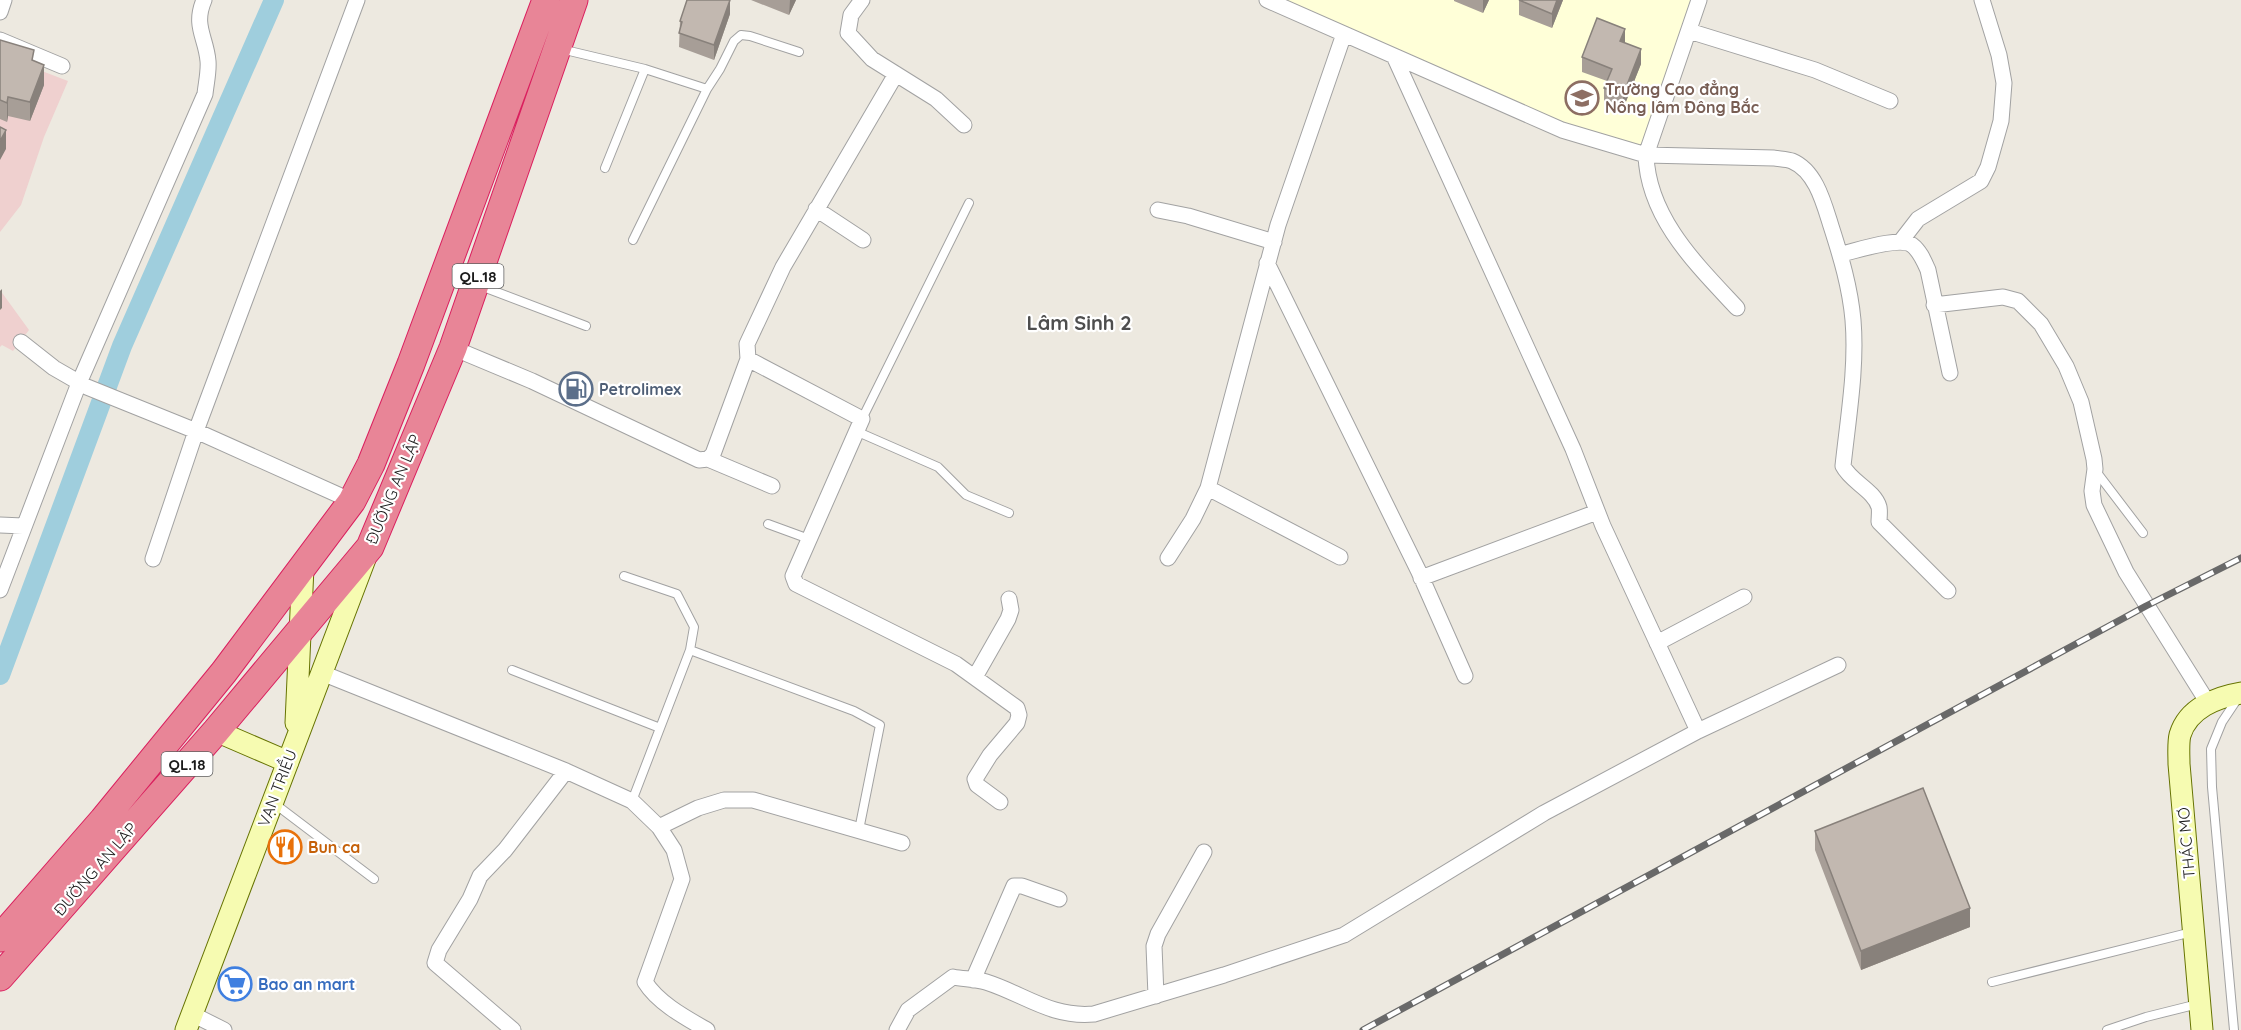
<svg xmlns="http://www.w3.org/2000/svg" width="2241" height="1030" font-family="Quicksand,sans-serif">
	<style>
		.commercial { fill: #efd0cf }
		.education { fill: #ffffd8 }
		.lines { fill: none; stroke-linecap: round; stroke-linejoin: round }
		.canal { stroke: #9fcedd; stroke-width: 20 }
		.lane-casing { stroke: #a2a2a2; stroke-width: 10 }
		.street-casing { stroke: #a2a2a2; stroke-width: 17 }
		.secondary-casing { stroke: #667302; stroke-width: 23 }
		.highway-casing { stroke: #da1f5e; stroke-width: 29 }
		.lane { stroke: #fff; stroke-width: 8 }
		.street { stroke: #fff; stroke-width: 15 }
		.secondary { stroke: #f6fbb1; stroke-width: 21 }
		.highway { stroke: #e88597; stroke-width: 27 }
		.rail-casing { stroke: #696969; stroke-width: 7 }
		.rail { stroke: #fff; stroke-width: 4.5; stroke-dasharray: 14; stroke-linecap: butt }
		.wall { fill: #a79e97 }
		.shaded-wall { fill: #88817b }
		.building { fill: #c2b8b0; stroke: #88817b; stroke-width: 1.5 }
		.labels { text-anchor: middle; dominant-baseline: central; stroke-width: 4.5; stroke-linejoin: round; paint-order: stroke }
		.shield { fill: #fff; stroke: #5f5f5f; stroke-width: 1.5 }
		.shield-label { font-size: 15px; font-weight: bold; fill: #1b1b1b }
		.education-label { font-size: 16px; font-weight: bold; fill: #785e54; stroke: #fff; text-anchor: start }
		.service-label { font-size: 16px; font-weight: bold; fill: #4e5e75; stroke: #fff; text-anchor: start }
		.street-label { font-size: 16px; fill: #1b1b1b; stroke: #fff }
		.food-label { font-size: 16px; font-weight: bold; fill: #c56008; stroke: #fff; text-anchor: start }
		.shop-label { font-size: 16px; font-weight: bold; fill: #366cbe; stroke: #fff; text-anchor: start }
		.quarter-label { font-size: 20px; font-weight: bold; fill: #4e4e4e; stroke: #fff }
	</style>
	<rect width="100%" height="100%" fill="#ede9e0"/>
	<path class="commercial" d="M0,55l68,26 -24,56 -23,68 -21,27z
		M0,290l29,40 -16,21 -11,-6 -2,2z"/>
	<path class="education" d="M1281,0h410l-53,153 -261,-110z"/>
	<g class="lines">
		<path class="canal" d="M0,675l122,-329 152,-346"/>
		<g class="lane-casing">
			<path id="lane" d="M561,49l84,20 62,20 13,-20 14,-28 7,-6 9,1 49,16
				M605,168l40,-99
				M633,240l74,-151
				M478,285l108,41
				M862,419l107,-216
				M858,432l80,35 28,28 43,18
				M2095,470l48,63
				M768,524l41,15
				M624,576l53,18 17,33 -4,23 -58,151
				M690,650l164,61 26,14 -21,105
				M512,670l148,58
				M275,804l99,75
				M1992,982l200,-50
				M2107,1030l39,-13 52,-13
				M2234,1030l-22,-243 -1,-38 11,-27 16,-24"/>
		</g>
		<g class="street-casing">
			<path id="street" d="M862,0l-11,15 -3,18 24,26 64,40 28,26
				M1267,0l295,130 84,25 128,3c5,1 13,1 18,3 24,10 32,43 39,65 10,31 19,61 22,94 4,48 -5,98 -10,146 8,16 31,24 36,41 1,4 0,11 0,15l69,69
				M1699,0l-53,155c2,63 51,110 91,153
				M0,12l4,-12
				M1689,31l126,39 75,31
				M0,40l62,26
				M1394,56l179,393 30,77 95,205
				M896,74l-113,193 -36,77 1,15 114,60 -69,157 3,8 160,80 61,44 2,7 -2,8 -27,32 -15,24 2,6 23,17
				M816,209l47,31
				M1158,210l30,6 86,26
				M1901,241l17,-22 63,-38 7,-14 13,-46 3,-38 -5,-28 -17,-55
				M1841,254c15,-3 58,-18 71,-9 8,6 12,16 16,25l22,103
				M1267,263l152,309 46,104
				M1934,305l69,-8 15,4 23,23 25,42 15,36 13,57 1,10 -3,22 2,14 32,67 82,131
				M21,342l33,26 33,19 109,44 156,70
				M453,348l79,33 167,79 9,-1 5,-5 35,-95
				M708,459l64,27
				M1208,488l132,69
				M0,525l23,1
				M1168,558l25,-39 15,-31 70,-263 66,-191
				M153,559l43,-128 161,-431
				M1421,578l176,-66
				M0,590l79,-207 126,-289c1,-10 4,-23 3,-33 -2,-24 -15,-35 -4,-61
				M1657,643l87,-46
				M322,673l244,98 66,30 27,26 15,23 8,29 -37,103c13,21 41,36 62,48
				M975,677l33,-58 3,-9 -2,-11
				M659,827l39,-19 26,-8h29l149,43
				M973,980l41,-94h8l37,13
				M1156,996l-2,-50 4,-12 46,-82
				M192,1014l32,16
				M513,1030l-78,-67 4,-13 31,-51 10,-23 25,-26 61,-79
				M897,1030l11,-20 45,-33c10,2 23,2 33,5 38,12 65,36 108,32l130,-39 120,-40 200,-122 154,-82 140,-66"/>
		</g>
		<g class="secondary-casing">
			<path id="secondary" d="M296,723l7,-156
				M216,731l72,31
				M186,1030l179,-471
				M2202,1030l-23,-266c0,-9 -1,-21 1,-29 8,-27 37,-38 61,-42"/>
		</g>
		<g class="highway-casing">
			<path id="highway" d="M0,938l103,-118 121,-148 128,-171 19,-37 40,-100 135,-364
				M0,977l216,-246 154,-184 83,-199 121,-348"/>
		</g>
		<use href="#lane" class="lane"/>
		<use href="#street" class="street"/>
		<use href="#secondary" class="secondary"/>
		<use href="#highway" class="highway"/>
		<g class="rail-casing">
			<path id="rail" d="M1363,1030l783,-424 95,-48"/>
		</g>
		<use href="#rail" class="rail"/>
	</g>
	<path class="wall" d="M751,0h45l-7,15z
		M1454,0h35l-6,13 -29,-12z
		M1519,0h44l-11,28 -33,-13z
		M730,14l-16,46 -35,-13 1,-26z
		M0,40l34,21 10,24 -14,36 -22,-5 -1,6 -7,-3z
		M1625,43l16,21 -18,45 -19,-7v-14l3,-7 -25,-9v-15z
		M1815,831l155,96 -109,43 -46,-120z"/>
	<path class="shaded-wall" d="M730,0v14l-16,46v-15z
		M790,0h6l-7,15z
		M1483,0h6l-6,13z
		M1557,0h6l-11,28v-14z
		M1625,29v15l-5,-3z
		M1641,49v15l-18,45v-14z
		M44,65v20l-14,36v-19z
		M8,97v19l-1,6v-19z
		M6,130v19l-6,11v-19z
		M2,289v19l-2,2v-19z
		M1970,908v19l-109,43v-19z"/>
	<path class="building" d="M687,0h43l-16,45 -35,-12 3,-11 -2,-1z
		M1519,0h38l-5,14z
		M1597,18l28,11 -5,12 21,8 -18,46 -19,-7 8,-19 -30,-12z
		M0,40l34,10 -2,10 12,5 -14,37 -22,-5 -1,6 -7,-3z
		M0,127l6,3 -6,11z
		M1923,788l47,120 -109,43 -46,-120z"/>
	<defs>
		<g id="university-ring" transform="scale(1.725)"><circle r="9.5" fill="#fff" stroke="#8d6e63" stroke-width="1.5"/><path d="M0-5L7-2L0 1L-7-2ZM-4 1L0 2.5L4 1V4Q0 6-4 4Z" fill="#8d6e63"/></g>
		<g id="fuel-ring" transform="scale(1.725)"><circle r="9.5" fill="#fff" stroke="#5c6f8a" stroke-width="1.5"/><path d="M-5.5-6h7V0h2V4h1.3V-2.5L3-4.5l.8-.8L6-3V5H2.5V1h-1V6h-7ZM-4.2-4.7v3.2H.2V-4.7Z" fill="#5c6f8a"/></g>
		<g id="restaurant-ring" transform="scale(1.725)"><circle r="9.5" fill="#fff" stroke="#e8710a" stroke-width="1.5"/><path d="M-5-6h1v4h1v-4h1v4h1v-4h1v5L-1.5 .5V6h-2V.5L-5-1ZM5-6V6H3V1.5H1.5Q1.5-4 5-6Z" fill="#e8710a"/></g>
		<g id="supermarket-ring" transform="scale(1.725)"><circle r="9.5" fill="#fff" stroke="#3f7fe0" stroke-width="1.5"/><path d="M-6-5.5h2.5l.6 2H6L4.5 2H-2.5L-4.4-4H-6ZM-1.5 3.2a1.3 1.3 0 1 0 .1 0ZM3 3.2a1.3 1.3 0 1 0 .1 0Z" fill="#3f7fe0"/></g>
	</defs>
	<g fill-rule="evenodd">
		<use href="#university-ring" x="1582" y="98"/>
		<use href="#fuel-ring" x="576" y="389"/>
		<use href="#restaurant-ring" x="285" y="847"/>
		<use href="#supermarket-ring" x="235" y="984"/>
	</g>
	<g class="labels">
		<g class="shield">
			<rect x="452.5" y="264" width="51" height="24" rx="4.5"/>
			<rect x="161.5" y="752" width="51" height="24" rx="4.5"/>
		</g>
		<g class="shield-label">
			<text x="478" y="276">QL.18</text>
			<text x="187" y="764">QL.18</text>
		</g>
		<g class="education-label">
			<text x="1605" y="89">Trường Cao đẳng<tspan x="1605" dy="18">Nông lâm Đông Bắc</tspan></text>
		</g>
		<g class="service-label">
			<text x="599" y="389">Petrolimex</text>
		</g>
		<g class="street-label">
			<text transform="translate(393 489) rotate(-67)">ĐƯỜNG AN LẬP</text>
			<text transform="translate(277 788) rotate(-69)">VẠN TRIỀU</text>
			<text transform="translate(2186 843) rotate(-95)">THÁC MƠ</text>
			<text transform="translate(95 869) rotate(-49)">ĐƯỜNG AN LẬP</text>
		</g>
		<g class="food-label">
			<text x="308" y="847">Bun ca</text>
		</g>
		<g class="shop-label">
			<text x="258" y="984">Bao an mart</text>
		</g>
		<g class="quarter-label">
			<text x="1079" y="322">Lâm Sinh 2</text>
		</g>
	</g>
</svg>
